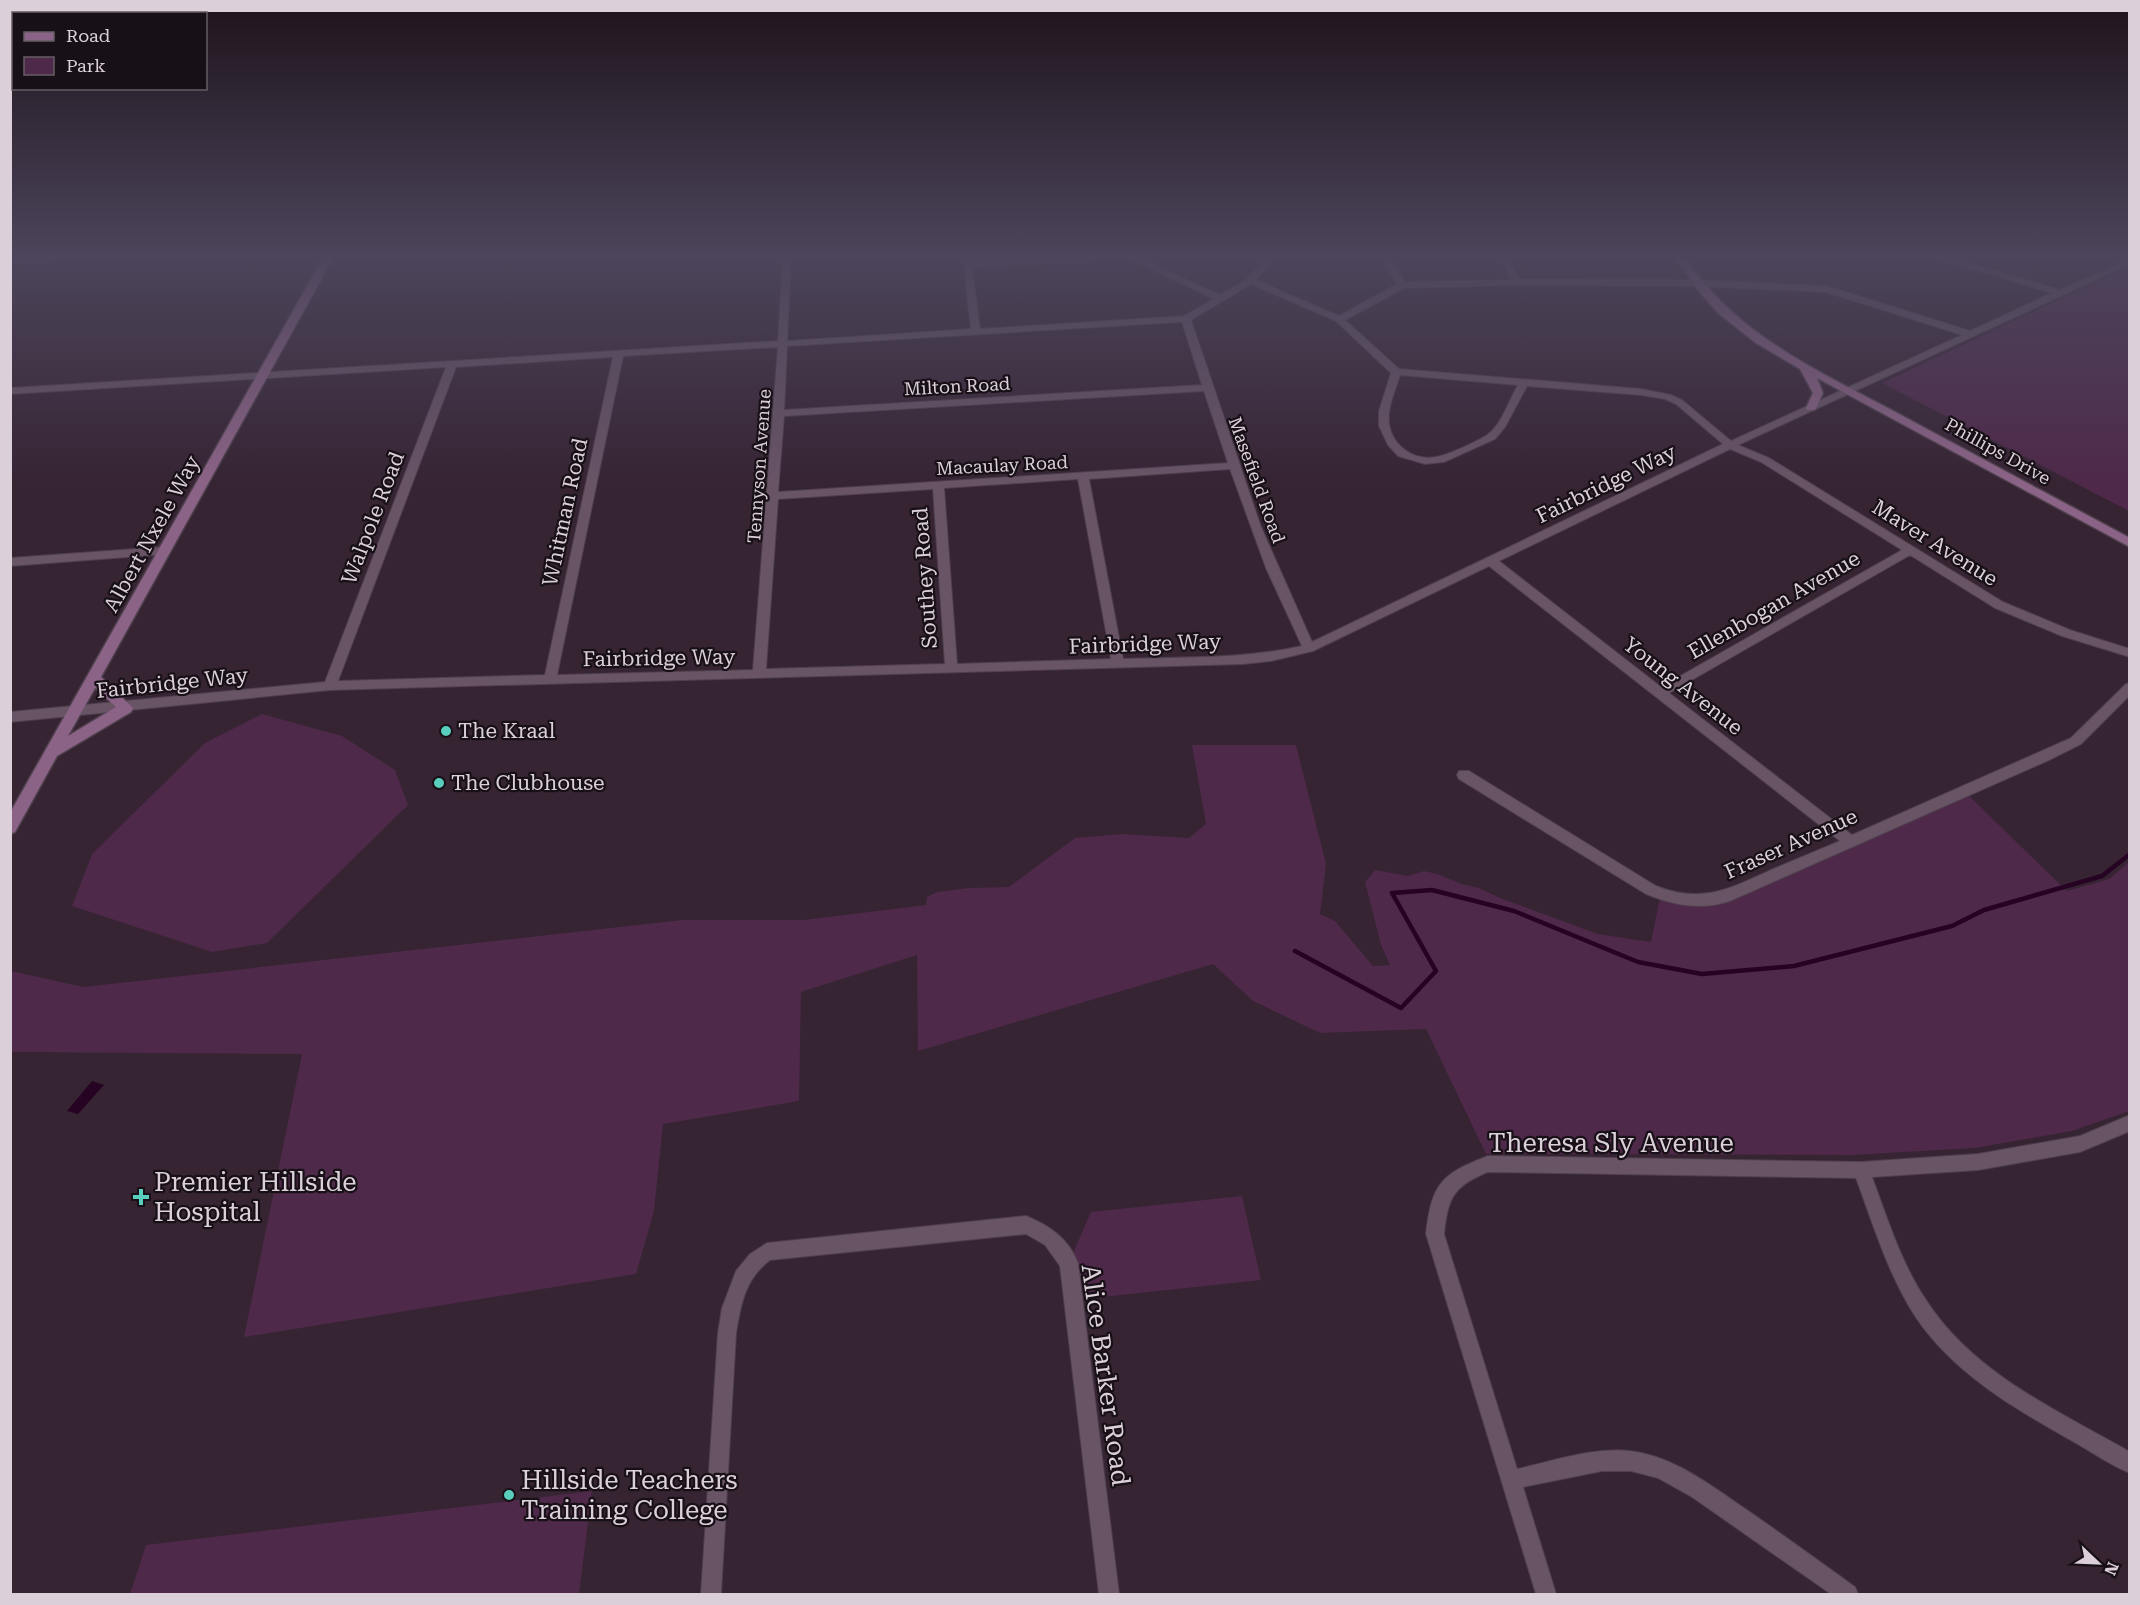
<svg xmlns="http://www.w3.org/2000/svg" width="2140" height="1605" font-family="'Roboto Serif',serif">
	<style>
		.green { fill: #4e2949 }
		.water { fill: #260323 }
		.lines { fill: none; stroke-linecap: round; stroke-linejoin: round }
		.stream { stroke: #260323; stroke-width: 4.5 }
		.street-casing { stroke: #4e3f4c; stroke-width: 2 }
		.secondary-casing { stroke: #4e3f4c; stroke-width: 3 }
		.street { fill: #685465; fill-rule: evenodd }
		.secondary { fill: #8b6386; fill-rule: evenodd }
		.poi-dot { fill: #5acebc; stroke: #181017; stroke-width: 2 }
		.labels { text-anchor: middle; dominant-baseline: central; stroke-width: 4.5; stroke-linejoin: round; paint-order: stroke }
		.far-street-label { font-size: 18px; fill: #dbcfd9; stroke: #181017 }
		.street-label { font-size: 21px; fill: #dbcfd9; stroke: #181017 }
		.poi-label { font-size: 21px; fill: #dbcfd9; stroke: #181017; text-anchor: start }
		.near-street-label { font-size: 26px; fill: #dbcfd9; stroke: #181017 }
		.near-poi-label { font-size: 26px; fill: #dbcfd9; stroke: #181017; text-anchor: start }
	</style>
	<rect width="100%" height="100%" fill="#362433"/>
	<path class="green" d="M2129,267v244l-247,-128z
		M262,714l80,22 53,34 13,35 -141,138 -55,9 -140,-46 20,-52 113,-111z
		M1192,745h104l30,119 -6,50 15,7 38,45 17,-1 -9,-20 -16,-63 10,-12 33,6 16,-5 13,3 25,10 17,4 21,10 98,36 53,8 9,-45 39,8 267,-112 101,98 42,-12 20,-17v249l-57,20 -97,17 -123,7 -366,-1 -60,-125 -106,4 -67,-32 -40,-37 -295,87 -1,-96 -116,37 -2,109 -136,23 -9,87 -18,63 -392,63 58,-283 -291,-2v-81l72,16 599,-67h122l122,-15 1,-8 10,-5 32,-4 40,-1 66,-49 46,-4 68,4 17,-14z
		M1242,1196l19,84 -178,19 -10,-46 18,-41z
		M592,1491l-13,103h-449l16,-49z"/>
	<path class="water" d="M92,1081l12,4 -26,29 -11,-3z"/>
	<g class="lines">
		<path class="stream" d="M1295,951l106,57 35,-37 -44,-78 40,-3 82,21 124,51 64,12 92,-8 158,-40 32,-16 118,-34 28,-22"/>
		<g class="street-casing">
			<path id="street" d="M10,258h48l-4,3 -44,3z
				M783,258h8l-4,83 184,-12 -8,-71h8l1,4 66,-4h56l-4,3 -118,6 8,62 204,-13 30,-17 -86,-41h12l80,37 27,-16 19,-21h9l-19,22 83,36 58,-32 -15,-26h8l15,24 106,-2 -10,-22h8l10,21 177,1 131,6 143,45 82,-38 -116,-35h15l109,32 70,-31v5l-392,181 31,13 234,144 67,28 60,19v8l-68,-21 -67,-28 -85,-53 -241,138 183,142 219,-97 55,-54 4,-1v12l-49,49 -34,17 -317,140c-29,10 -57,4 -84,-7l-187,-115 -2,-4 2,-4h10l187,115c46,18 73,3 115,-16 23,-10 46,-19 69,-29l-351,-275 -176,85 -42,10 -28,3 -913,26 -320,32v-10l315,-30 121,-315 -436,27v-6l768,-47zM1251,284l85,37 55,52 -12,38v15l9,19 10,11 27,8 19,-2 51,-23 10,-12 22,-41 114,9 24,4 11,5 47,40 -411,198 -51,-115 -70,-207zM1516,285l180,1 130,6 136,43 -231,106 -49,-41 -11,-5 -30,-6 -242,-20 -54,-49 59,-32zM1182,322l20,63 -418,25 3,-64zM778,347l-25,323 -196,5 66,-319zM613,357l-68,318 -207,6 118,-314zM1400,375l118,10c-9,15 -17,41 -31,50 -11,7 -39,20 -51,22 -22,4 -44,-11 -47,-33 -2,-16 6,-33 11,-49zM1204,391l24,72 -450,29 6,-76zM1730,449l31,13 141,88 -241,137 -162,-126zM1230,469l36,99 36,78c-59,13 -119,11 -179,13l-34,-180zM1078,479l33,180 -154,5 -13,-176zM933,489l12,175 -179,5 12,-170z
				M163,547l6,4 -2,3 -157,12v-8z
				M2130,1115v16l-50,21 -102,18 -106,7c16,43 30,89 56,126 47,71 130,108 202,149v21c-20,-8 -38,-21 -56,-31 -59,-33 -121,-69 -159,-126 -27,-42 -42,-92 -59,-138l-368,-6c-35,14 -40,26 -44,62l73,235c37,-8 75,-22 113,-18 44,5 81,35 117,59 36,25 72,51 108,77l3,7h-27l-139,-97 -34,-19 -27,-7h-29l-79,16 33,107h-20l-110,-360c6,-51 15,-60 62,-78l373,6 117,-8 102,-18z
				M1026,1216c24,10 42,22 52,47l41,331h-20l-39,-328 -15,-21 -19,-11 -256,26c-25,19 -29,44 -34,73l-15,261h-20l17,-261 4,-25 14,-37 14,-17 17,-11z"/>
		</g>
		<g class="secondary-casing">
			<path id="secondary" d="M323,258h10l-232,419 32,31 -2,4 -74,44 -42,76 -5,2v-21zM95,688l21,19 -48,29z
				M1676,258h9c55,82 143,117 227,163 73,39 145,78 218,117v9l-313,-169 6,15 -8,17h-8l-1,-2 7,-15 -13,-24 -44,-26 -38,-30 -21,-24z"/>
		</g>
		<use href="#street" class="street"/>
		<use href="#secondary" class="secondary"/>
	</g>
	<linearGradient id="sky" x2="0" y2="1"><stop stop-color="#1e141c"/><stop offset="0.53" stop-color="#4c455b"/><stop offset="1" stop-color="#4c455b" stop-opacity="0"/></linearGradient>
	<rect width="2140" height="483" fill="url(#sky)"/>
	<g class="poi-dot">
		<circle cx="446" cy="731" r="6"/>
		<circle cx="439" cy="783" r="6"/>
		<path d="M138 1188h6v6h6v6h-6v6h-6v-6h-6v-6h6z"/>
		<circle cx="509" cy="1495" r="6"/>
	</g>
	<g class="labels">
		<g class="far-street-label">
			<text transform="translate(957 386) rotate(-3)">Milton Road</text>
			<text transform="translate(1998 451) rotate(29)">Phillips Drive</text>
			<text transform="translate(1002 465) rotate(-3)">Macaulay Road</text>
			<text transform="translate(759 466) rotate(-86)">Tennyson Avenue</text>
			<text transform="translate(1257 480) rotate(70)">Masefield Road</text>
		</g>
		<g class="street-label">
			<text transform="translate(1606 484) rotate(-26)">Fairbridge Way</text>
			<text transform="translate(565 512) rotate(-78)">Whitman Road</text>
			<text transform="translate(373 518) rotate(-69)">Walpole Road</text>
			<text transform="translate(152 534) rotate(-61)">Albert Nxele Way</text>
			<text transform="translate(1935 543) rotate(32)">Maver Avenue</text>
			<text transform="translate(925 578) rotate(-94)">Southey Road</text>
			<text transform="translate(1774 605) rotate(-30)">Ellenbogan Avenue</text>
			<text transform="translate(1145 644) rotate(-2)">Fairbridge Way</text>
			<text transform="translate(659 658) rotate(-1)">Fairbridge Way</text>
			<text transform="translate(172 683) rotate(-6)">Fairbridge Way</text>
			<text transform="translate(1683 686) rotate(38)">Young Avenue</text>
			<text transform="translate(1791 844) rotate(-24)">Fraser Avenue</text>
		</g>
		<g class="poi-label">
			<text x="458" y="731">The Kraal</text>
			<text x="451" y="783">The Clubhouse</text>
		</g>
		<g class="near-street-label">
			<text x="1611" y="1143">Theresa Sly Avenue</text>
			<text transform="translate(1106 1375) rotate(82)">Alice Barker Road</text>
		</g>
		<g class="near-poi-label">
			<text x="154" y="1182">Premier Hillside<tspan x="154" dy="30">Hospital</tspan></text>
			<text x="521" y="1480">Hillside Teachers<tspan x="521" dy="30">Training College</tspan></text>
		</g>
	</g>
	<rect width="2140" height="1605" fill="none" stroke="#dbcfd9" stroke-width="24"/>
	<rect x="12" y="12" width="195" height="78" fill="#181017" stroke="#665c65" stroke-width="1.5"/>
	<rect x="24" y="32" width="30" height="9" fill="#8b6386" stroke="#665c65" stroke-width="1.5"/>
	<text x="66" y="42" font-size="18" fill="#dbcfd9">Road</text>
	<rect x="24" y="57" width="30" height="18" fill="#4e2949" stroke="#665c65" stroke-width="1.5"/>
	<text x="66" y="72" font-size="18" fill="#dbcfd9">Park</text>
	<g transform="translate(2098 1563) rotate(113)" stroke="#181017" stroke-width="4.5" paint-order="stroke">
	<path d="M0-4.5L10 22L0 15L-10 22Z" fill="#dbcfd9"/>
	<text y="-9" font-size="16" font-weight="bold" text-anchor="middle" fill="#dbcfd9">N</text>
	</g>
</svg>
